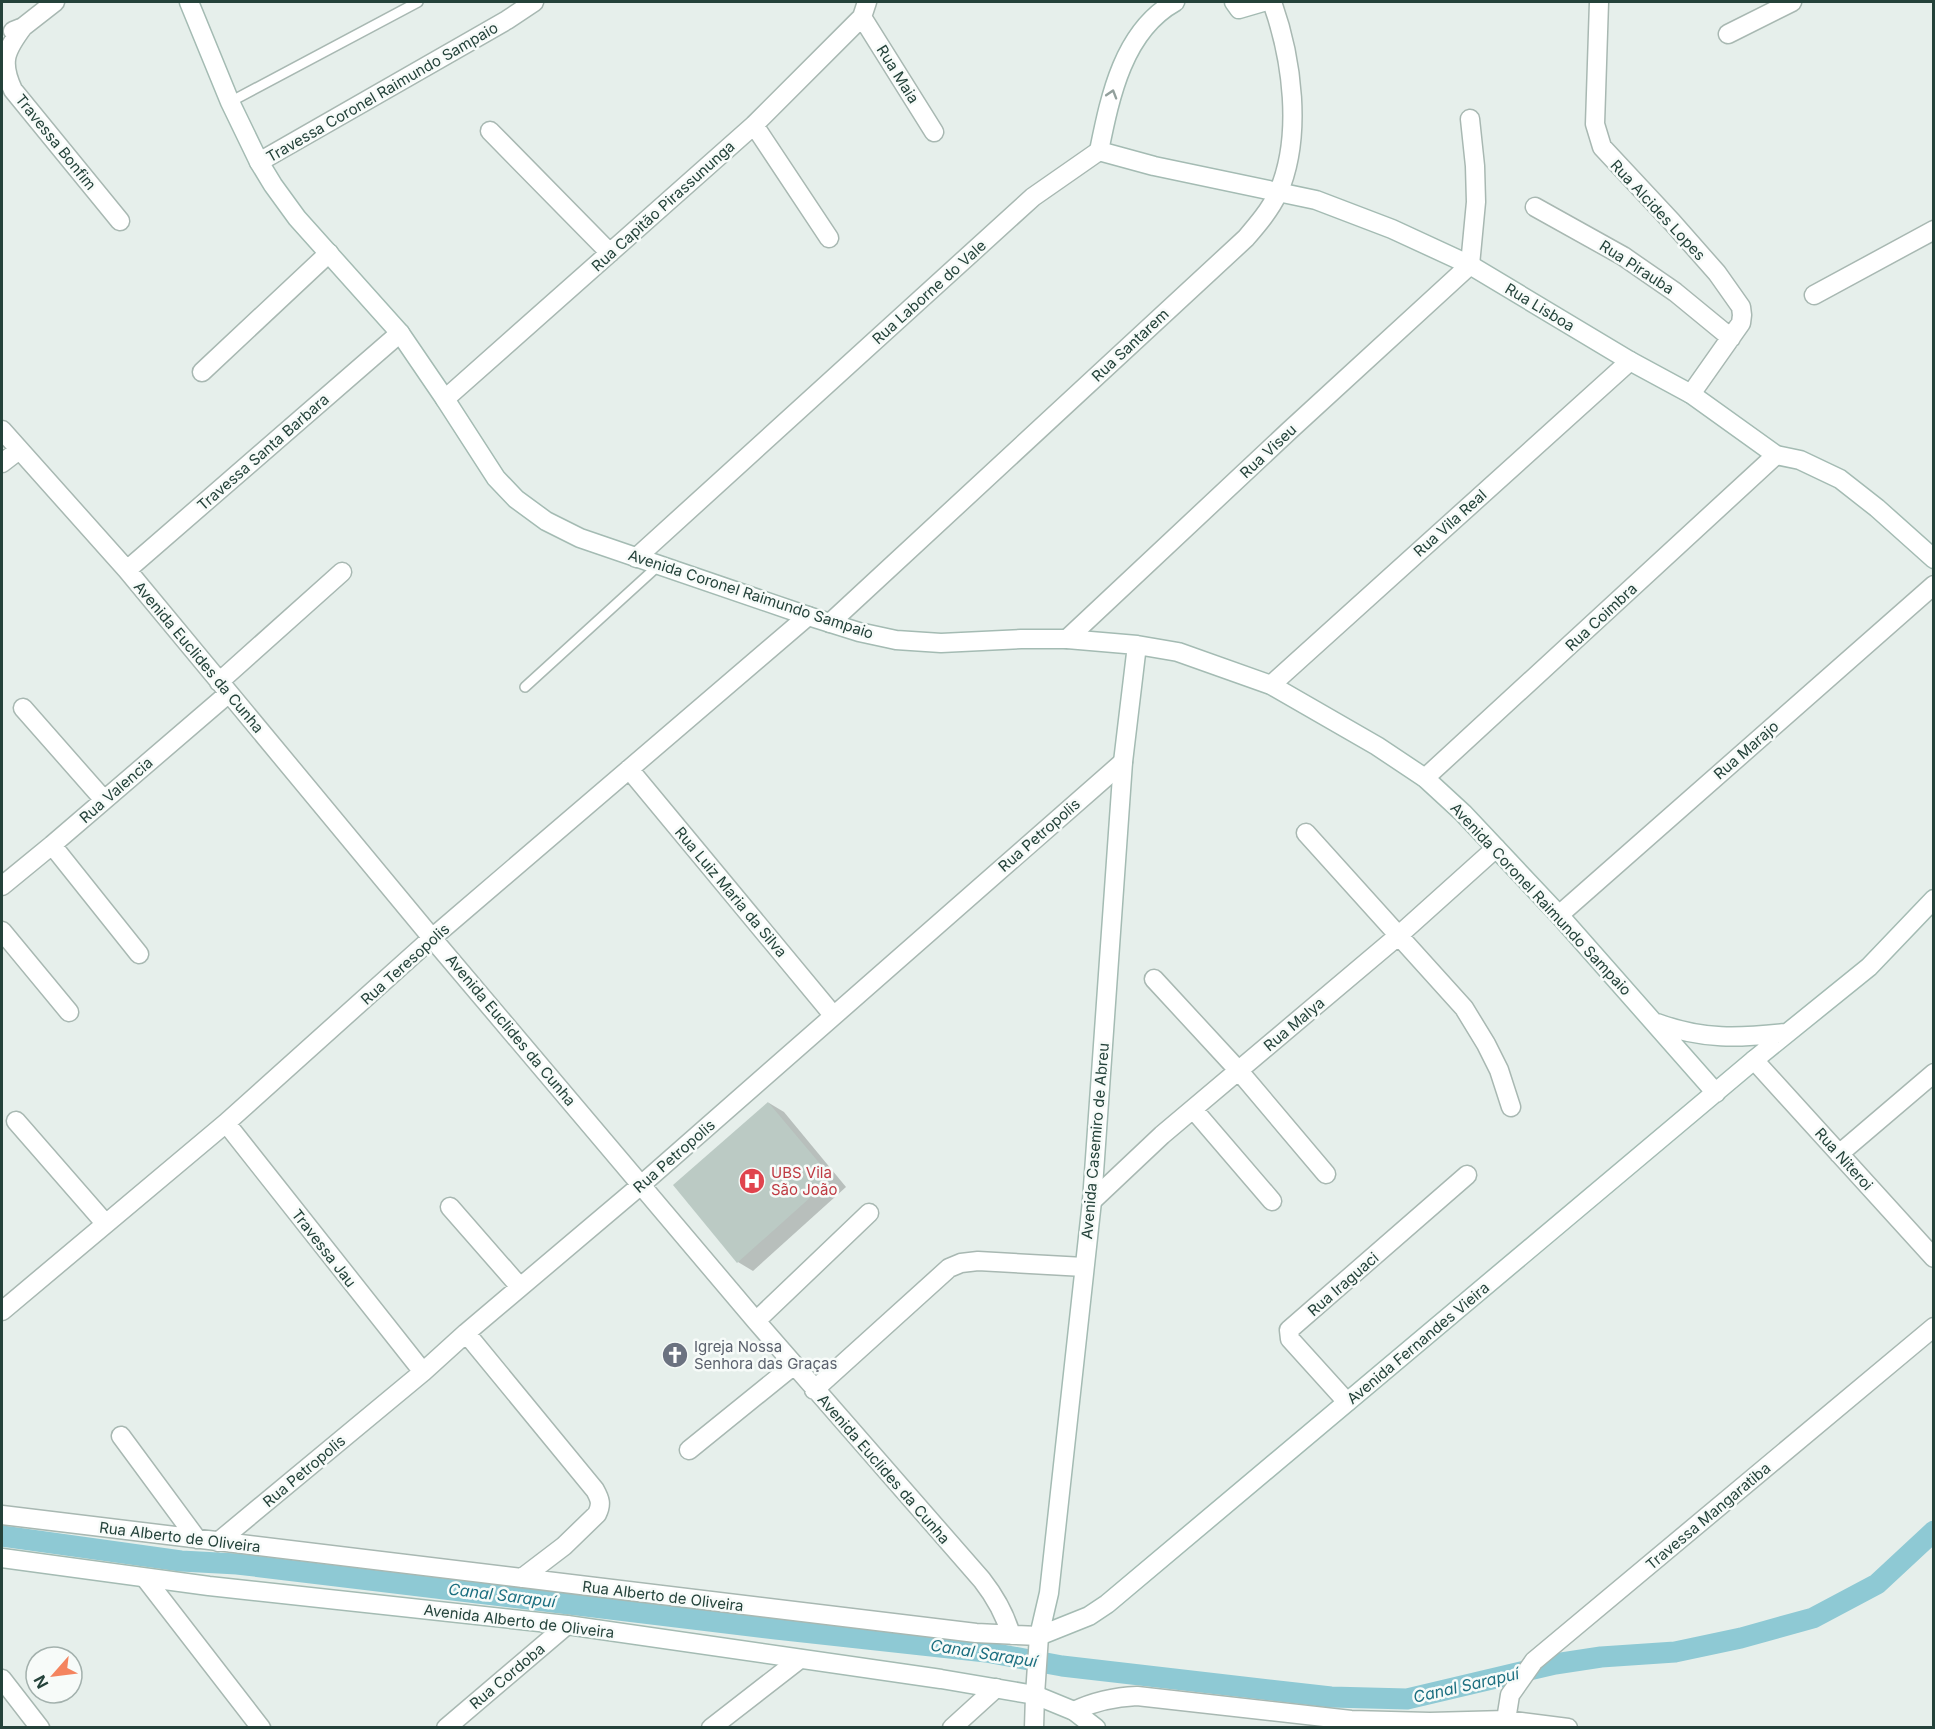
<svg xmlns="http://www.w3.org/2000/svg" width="1935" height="1729" font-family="Inter,sans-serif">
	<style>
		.shadow { fill: #0003 }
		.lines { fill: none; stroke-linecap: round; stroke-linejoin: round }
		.canal { stroke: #8ec9d4; stroke-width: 21 }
		.building { fill: #bbcac4 }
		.service-casing { stroke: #a8b8b2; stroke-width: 12 }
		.minor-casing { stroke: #a8b8b2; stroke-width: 21 }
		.tertiary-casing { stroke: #a8b8b2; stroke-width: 21 }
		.secondary-casing { stroke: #a4bbb3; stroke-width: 21 }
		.service { stroke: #fff; stroke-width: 9 }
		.minor { stroke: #fff; stroke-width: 18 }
		.tertiary { stroke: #fff; stroke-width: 18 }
		.secondary { stroke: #fff; stroke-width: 18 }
		.oneway { stroke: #92a09c }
		.labels { text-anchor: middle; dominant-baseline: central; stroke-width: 5; stroke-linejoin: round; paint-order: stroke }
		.street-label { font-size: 15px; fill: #24423a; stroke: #f7fbf9 }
		.health-label { font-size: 15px; fill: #be3a42; stroke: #f7fbf9; text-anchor: start }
		.worship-label { font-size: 15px; fill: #5b616d; stroke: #f7fbf9; text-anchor: start }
		.water-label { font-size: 16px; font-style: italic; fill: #1c6f80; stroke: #f7fbf9 }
	</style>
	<rect width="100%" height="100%" fill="#e6efeb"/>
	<path class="shadow" d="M769,1103l15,9 62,75 -93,84 -15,-9z"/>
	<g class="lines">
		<path class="canal" d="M2,1536l179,25 56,3 539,65 210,23 76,14 269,31 76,2 148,-35 46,-7 74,-5 66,-14 72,-20 64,-34 57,-53"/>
	</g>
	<path class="building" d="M768,1102l64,76 -95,85 -64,-78z"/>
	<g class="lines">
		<g class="service-casing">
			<path id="service" d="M230,102l188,-100
				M525,687l134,-122"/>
		</g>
		<g class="minor-casing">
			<path id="minor" d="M1599,2l-4,122 7,23 70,75 45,51 24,34 1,8 -1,8 -50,71
				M862,17l72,115
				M23,27c-18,24 -23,35 -10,63l107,131
				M13,31l10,-4 32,-25
				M1728,34l64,-32
				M754,125l75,113
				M490,131l120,122
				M259,162l248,-142 27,-18
				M1535,207l88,49 52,36 56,46
				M1814,295l120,-65
				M202,372l127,-119
				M445,399l309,-274 108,-108 5,-15
				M2,430l125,140 305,368 324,383 226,259c14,18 23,34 29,55
				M2,463l17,-13
				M636,558l397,-361 66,-46
				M127,570l273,-237
				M830,623l416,-385c12,-14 24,-28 32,-45 25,-57 14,-135 -6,-191
				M1067,639l223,-209 180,-165 6,-63 -1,-36 -5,-47
				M219,682l123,-110
				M1271,685l359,-324
				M23,708l81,92
				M629,769l204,246
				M1425,778l351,-323
				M1306,833l158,175 22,36 13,26 12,37
				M52,845l87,109
				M2,886l50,-41 177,-152
				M1559,915l375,-330
				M2,931l67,81
				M1154,979l85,92 87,103
				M1754,1060l180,198
				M1193,1109l79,92
				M16,1121l89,102
				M226,1123l197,249
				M1839,1154l95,-81
				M1092,1201l70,-66 236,-199 98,-88
				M450,1207l70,80
				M2,1311l224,-188 206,-185 376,-322
				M756,1321l113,-108
				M466,1333l129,157c5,9 7,14 2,24l-33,32 -42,32
				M814,1390l135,-122 12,-5 17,-2 106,6
				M1347,1402l-57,-63 -1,-9 178,-155
				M121,1436l76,103
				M689,1450l105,-85
				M2,1515l974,118 63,3
				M218,1542l205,-170 43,-39 175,-148 482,-423
				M145,1578l116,150
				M2,1679l38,49
				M1074,1711c21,-10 40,-14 63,-15l214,24 79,2 76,-2 62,8
				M1506,1720l4,-25 24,-34 400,-334
				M446,1728l121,-103
				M711,1728l89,-69
				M952,1728l44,-40
				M1034,1728l1,-33"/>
		</g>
		<g class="tertiary-casing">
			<path id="tertiary" d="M1035,1695l4,-59"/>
		</g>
		<g class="secondary-casing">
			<path id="secondary" d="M189,2l41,100 29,60 14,23 24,33 103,115 45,66 51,79 20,21 30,22 34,17 228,78 51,16 37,8 45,3 80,-4h46l70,6 41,7 93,33 106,61 48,32 38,35 96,102 157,178
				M1175,2c-52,29 -65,95 -76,149l55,15 162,34 76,29 78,36 160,96 61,33 85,61 24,5 40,19 37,29 57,51
				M1234,2l5,7 24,-7
				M1657,1023c46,17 82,15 129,10
				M2,1558l207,28 358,39 374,54 94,16 39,16 22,17
				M1039,1636l50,-20 18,-12 647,-544 115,-93 65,-68
				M1039,1636l10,-43 43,-392 31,-439 14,-117"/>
		</g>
		<use href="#service" class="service"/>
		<use href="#minor" class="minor"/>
		<use href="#tertiary" class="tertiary"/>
		<use href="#secondary" class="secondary"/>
	</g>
	<defs><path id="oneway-chevron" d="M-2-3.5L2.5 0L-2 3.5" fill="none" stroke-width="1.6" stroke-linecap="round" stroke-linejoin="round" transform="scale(1.5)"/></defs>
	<use class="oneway" href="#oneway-chevron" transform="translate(1112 94) rotate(-73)"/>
	<defs>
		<g id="hospital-disc" transform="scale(1.35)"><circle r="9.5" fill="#e0444e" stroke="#f7fbf9"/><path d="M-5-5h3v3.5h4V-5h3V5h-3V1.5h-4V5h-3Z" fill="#fff"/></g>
		<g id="church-disc" transform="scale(1.35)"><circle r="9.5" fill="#6b7280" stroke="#f7fbf9"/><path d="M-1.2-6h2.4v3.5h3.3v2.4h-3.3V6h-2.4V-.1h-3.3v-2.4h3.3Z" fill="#fff"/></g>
	</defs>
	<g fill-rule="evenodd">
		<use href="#hospital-disc" x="752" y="1181"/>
		<use href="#church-disc" x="675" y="1355"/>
	</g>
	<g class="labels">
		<g class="street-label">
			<text transform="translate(898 74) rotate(58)">Rua Maia</text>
			<text transform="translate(382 92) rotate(-30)">Travessa Coronel Raimundo Sampaio</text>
			<text transform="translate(56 142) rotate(51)">Travessa Bonfim</text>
			<text transform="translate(663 206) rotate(-42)">Rua Capitão Pirassununga</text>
			<text transform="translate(1658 210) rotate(47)">Rua Alcides Lopes</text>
			<text transform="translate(1637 267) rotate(33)">Rua Pirauba</text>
			<text transform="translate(929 292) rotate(-42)">Rua Laborne do Vale</text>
			<text transform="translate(1540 307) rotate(31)">Rua Lisboa</text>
			<text transform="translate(1130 345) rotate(-43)">Rua Santarem</text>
			<text transform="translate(1268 451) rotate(-43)">Rua Viseu</text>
			<text transform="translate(263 452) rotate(-41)">Travessa Santa Barbara</text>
			<text transform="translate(1450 523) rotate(-42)">Rua Vila Real</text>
			<text transform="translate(751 594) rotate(18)">Avenida Coronel Raimundo Sampaio</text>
			<text transform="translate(1601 617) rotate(-43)">Rua Coimbra</text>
			<text transform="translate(199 657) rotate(50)">Avenida Euclides da Cunha</text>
			<text transform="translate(1746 750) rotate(-41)">Rua Marajo</text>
			<text transform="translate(116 790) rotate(-41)">Rua Valencia</text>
			<text transform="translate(1039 835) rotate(-41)">Rua Petropolis</text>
			<text transform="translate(731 892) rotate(50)">Rua Luiz Maria da Silva</text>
			<text transform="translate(1541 899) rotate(47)">Avenida Coronel Raimundo Sampaio</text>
			<text transform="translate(405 964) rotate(-42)">Rua Teresopolis</text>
			<text transform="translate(1294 1024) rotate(-40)">Rua Malya</text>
			<text transform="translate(511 1030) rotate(50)">Avenida Euclides da Cunha</text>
			<text transform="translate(1095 1141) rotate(-85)">Avenida Casemiro de Abreu</text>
			<text transform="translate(674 1156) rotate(-41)">Rua Petropolis</text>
			<text transform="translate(1844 1159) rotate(48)">Rua Niteroi</text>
			<text transform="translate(324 1248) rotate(52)">Travessa Jau</text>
			<text transform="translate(1343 1284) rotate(-41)">Rua Iraguaci</text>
			<text transform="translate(1418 1343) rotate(-40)">Avenida Fernandes Vieira</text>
			<text transform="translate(884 1469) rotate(49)">Avenida Euclides da Cunha</text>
			<text transform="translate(304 1471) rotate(-40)">Rua Petropolis</text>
			<text transform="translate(1708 1516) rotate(-40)">Travessa Mangaratiba</text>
			<text transform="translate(180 1537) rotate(7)">Rua Alberto de Oliveira</text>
			<text transform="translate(663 1596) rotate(7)">Rua Alberto de Oliveira</text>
			<text transform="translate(519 1621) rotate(7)">Avenida Alberto de Oliveira</text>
			<text transform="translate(507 1676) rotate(-40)">Rua Cordoba</text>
		</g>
		<g class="health-label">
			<text x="771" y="1172">UBS Vila<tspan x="771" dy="17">São João</tspan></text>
		</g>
		<g class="worship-label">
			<text x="694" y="1346">Igreja Nossa<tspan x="694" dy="17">Senhora das Graças</tspan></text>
		</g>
		<g class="water-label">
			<text transform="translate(502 1595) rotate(7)">Canal Sarapuí</text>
			<text transform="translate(984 1653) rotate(9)">Canal Sarapuí</text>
			<text transform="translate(1466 1685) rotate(-13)">Canal Sarapuí</text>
		</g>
	</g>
	<rect width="1935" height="1729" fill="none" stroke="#24423a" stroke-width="6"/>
	<g transform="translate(54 1675) rotate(242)"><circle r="28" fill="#f7fbf9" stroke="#a3b1ad" stroke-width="1.5"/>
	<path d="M0-4.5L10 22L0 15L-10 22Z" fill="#f4845f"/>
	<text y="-9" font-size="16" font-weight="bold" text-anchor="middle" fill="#24423a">N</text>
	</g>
</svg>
